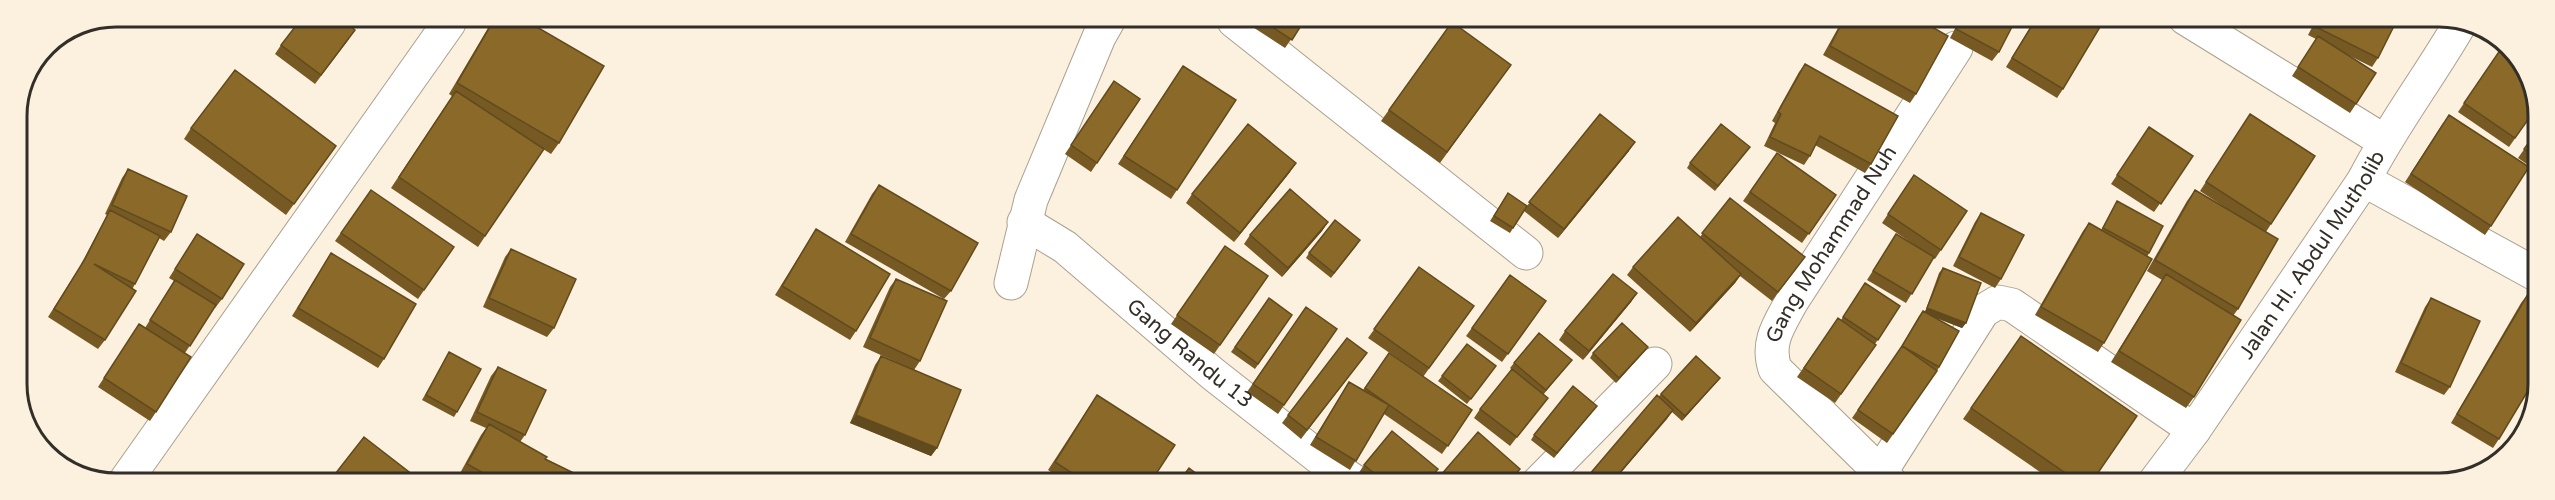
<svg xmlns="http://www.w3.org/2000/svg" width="2555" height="500" font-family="'Varela Round',sans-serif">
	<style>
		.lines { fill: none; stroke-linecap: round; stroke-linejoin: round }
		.minor-casing { stroke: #aaa08f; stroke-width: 35 }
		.minor { stroke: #fff; stroke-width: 33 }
		.wall { fill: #775a23 }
		.shaded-wall { fill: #614a1d }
		.building { fill: #8a6929; stroke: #614a1d; stroke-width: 1.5 }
		.labels { text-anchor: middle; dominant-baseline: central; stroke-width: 6; stroke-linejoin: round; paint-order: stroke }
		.street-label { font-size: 21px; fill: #332f28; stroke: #fcf1df }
		.rim { fill: none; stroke: #332f28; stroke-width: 3 }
	</style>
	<rect width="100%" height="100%" fill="#fcf1df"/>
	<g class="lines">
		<g class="minor-casing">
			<g id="minor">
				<path d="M2185,18l199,123"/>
				<path d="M1234,21l292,232"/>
				<path d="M2364,180l173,95"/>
				<path id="s1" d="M1024,222l41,25 148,127 112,88 32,21"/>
				<path d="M1011,283l20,-83 68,-163 9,-16"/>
				<path d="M1880,473l103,-162 15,-9 14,3 182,125"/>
				<path d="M124,483l325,-460"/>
				<path d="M1538,483l117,-119"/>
				<path id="s2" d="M1891,483l-116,-114c-9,-27 4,-44 17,-68l164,-253"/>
				<path id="s3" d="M2154,483l40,-53 170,-250c28,-55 66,-104 97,-158"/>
			</g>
		</g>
		<use href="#minor" class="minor"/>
	</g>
	<path class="wall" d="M2097,18l-34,71 -6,9 -51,-31 29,-48z
		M2317,18h81l-20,40 -6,9 -26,-13 10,50 -6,9 -58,-37 24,-37 -8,-4z
		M1843,19h75l-2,75 -6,9 -87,-48z
		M1960,19h56l-17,33 -7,9 -42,-23z
		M1246,21h58l-19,27 -40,-26z
		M1452,22l59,43 -71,98 -59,-42z
		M491,23h39l29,120 -8,11 -8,-5 -65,98 -87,-59 61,-92 -3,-2z
		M349,39l-34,45 -40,-30 6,-9z
		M2505,43l32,64 -28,40 -51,-35z
		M1805,64l66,100 -6,9 -50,-28 -5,11 -6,9 -40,-19 11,-23 -3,-2 27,-49z
		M1183,66l53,34 -65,99 -53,-35z
		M1114,81l26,18 -49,73 -26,-18z
		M1600,114l29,37 -71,87 -34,-27 -14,22 -20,-12 18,-28 19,13z
		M2244,123l27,101 -5,8 -28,77 -5,7 -39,81 -8,11 -75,-46 51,-82 -15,-9 40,-70 8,-11 43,26 -38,-25z
		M2443,123l48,103 -6,9 -80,-53z
		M2149,127l44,29 -39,56 -43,-28z
		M191,128l145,18 -50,69 -102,-76z
		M2537,131v40l-19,-13z
		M1750,147l-35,44 -28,-23 3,-5z
		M1777,153l59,42 -34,48 -59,-42z
		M128,169l43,63 -7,9 -5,-3 -24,46 -30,56 -7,9 -50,-32 31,-49 28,-53 -2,-1 17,-36z
		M1290,172l-56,70 -48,-39 6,-9z
		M1914,175l53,36 -32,48 -2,-1 -27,45 -39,-23 29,-46 17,10 -31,-21z
		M879,185l72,106 -7,8 -99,-57 27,-48z
		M371,190l83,57 -36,52 -83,-58z
		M1730,198l69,67 -27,36 -32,-25 -5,7 -45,49 -63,-57 6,-8 67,-30z
		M2117,201l32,52 -45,90 -6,9 -63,-37 48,-84 6,-8 12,7z
		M1981,213l20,66 -6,9 -42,-22 22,-44z
		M1328,222l-6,9 -40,46 -38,-33 6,-9z
		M816,229l40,102 -6,9 -75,-45z
		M197,234l25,65 -7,9v-1l-30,46 -29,59 -6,9 -52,-34 35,-54 12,-5 29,-47 -5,-3z
		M1357,245l-26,33 -25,-20 3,-5z
		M1225,246l43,30 -54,78 -43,-30z
		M511,249l43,79 -7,9 -64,-30 22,-50z
		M331,253l53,106 -6,9 -86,-52z
		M1419,267l55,39 -51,71 49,33 -30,44 -58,-40 -34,56 -40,-25 39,-63 14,8 26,-37 31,21 -52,-36z
		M1943,268l23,55 -4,5 -26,-10 23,13 -22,40 -50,72 -35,-25 49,-71 18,-31 4,-5 2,1 14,-39z
		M1510,275l36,26 -44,61 -36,-26z
		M896,279l24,82 -6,9 23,78 -6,8 -81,-33 25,-58 6,-9 33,14 -51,-23 27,-60z
		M1865,283l35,23 -25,38 1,1 -41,58 -38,-26 41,-59 3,2z
		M1637,293l-6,9 -48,58 -24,-20 6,-9z
		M2528,294l-29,145 -6,9 -42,-25 70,-120z
		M1269,298l23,17 -37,54 -24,-17z
		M2431,298l19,89 -6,8 -49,-23 30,-65z
		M1306,307l31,22 -59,85 -31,-22z
		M2021,336l70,147h-35l-93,-64z
		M1648,347l-4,5 -28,31 -26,-25 3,-5z
		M449,352l8,60 -3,5 -32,-17z
		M1367,353l-66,86 -19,-16 6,-8z
		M1572,360l-29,35 -2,12 -31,39 -36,-28 6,-9 35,-37 -5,-4 4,-5z
		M1496,366l-29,38 -29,-23 4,-5z
		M498,367l27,68 -5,7 26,17 48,24h-120l-15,-8 22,-40 5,-7 -16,-7 21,-45z
		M1720,378l-38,43 -10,-9 -60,71h-38l10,-1 5,-7 72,-81z
		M1091,404l59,79h-83l-19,-13z
		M1593,411l-39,47 -23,-18 3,-5z
		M1364,465l68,12 -4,6h-59l-11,-9z"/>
	<path class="shaded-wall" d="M1635,142l-6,9 -71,87 6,-9z
		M1296,163l-6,9 -56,70 6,-9z
		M1328,222l-6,9 -40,46 6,-9z
		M1741,274l-6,9 -45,49 6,-9z
		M1637,293l-6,9 -48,58 6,-9z
		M1927,308l39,15 -4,5 -38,-15z
		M1648,347l-4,5 -28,31 3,-5z
		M1720,378l-4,5 -34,38 3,-5z
		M1673,410l-6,9 -55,64h-1z
		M856,415l81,33 -6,8 -81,-33z"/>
	<path class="building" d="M2097,18l6,4 -40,67 -51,-31 24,-39z
		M2319,18h79l-20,40 -64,-32z
		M1844,19h74l30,17 -32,58 -86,-48z
		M1962,19h54l-17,33 -43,-23z
		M1263,21h41l-12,19z
		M1452,22l59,43 -64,87 -58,-42z
		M298,23h49l8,7 -34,45 -40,-30z
		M492,23h38l74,43 -45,77 -102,-60z
		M2318,36l58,37 -20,31 -58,-37z
		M2505,43l4,2 28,51v11l-22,31 -51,-35z
		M1805,64l93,52 -27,48 -51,-28 -10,20 -40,-19 11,-23 -3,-2z
		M1183,66l53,34 -59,90 -53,-34z
		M235,70l101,76 -42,58 -103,-76z
		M1114,81l26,18 -43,64 -26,-18z
		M456,91l88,58 -59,87 -86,-59z
		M1600,114l35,28 -71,87 -35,-27z
		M2250,114l65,42 -44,68 -65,-42z
		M2449,115l80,52 -38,59 -80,-52z
		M1248,124l48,39 -56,70 -48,-39z
		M1721,124l29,23 -32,39 -28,-23z
		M2149,127l44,29 -32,48 -44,-29z
		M2537,131v27l-13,-9z
		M1777,153l59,42 -27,39 -59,-42z
		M128,169l59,27 -16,36 -59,-27z
		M1914,175l53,36 -26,39 -53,-36z
		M879,185l99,58 -27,48 -100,-57z
		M1290,189l38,33 -40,46 -38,-33z
		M371,190l83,57 -30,43 -83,-57z
		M2195,190l83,49 -40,70 -83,-49z
		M1508,193l19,13 -14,22 -19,-12z
		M1730,198l75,59 -27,35 -76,-59z
		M2117,201l46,25 -14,27 -46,-25z
		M110,210l50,26 -25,48 -41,-20 42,27 -31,49 -51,-31 31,-50z
		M1981,213l43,22 -23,44 -42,-22z
		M1678,217l63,57 -45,49 -63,-56z
		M1335,220l25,20 -26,33 -25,-20z
		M2089,223l63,36 -48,84 -63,-36z
		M816,229l74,45 -34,57 -74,-45z
		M197,234l47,30 -22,35 -47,-30z
		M1896,234l38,23 -22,37 -39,-23z
		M1225,246l43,30 -48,69 -43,-30z
		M511,249l65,30 -22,49 -65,-30z
		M331,253l85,51 -32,55 -86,-51z
		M1419,267l55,39 -45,62 -55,-39z
		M1943,268l38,15 -15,40 -39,-15z
		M1613,274l24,19 -48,58 -24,-20z
		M2166,274l75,46 -47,77 -75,-46z
		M1510,275l36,26 -38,53 -36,-26z
		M896,279l51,22 -27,60 -50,-23z
		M175,280l41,25 -26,41 -40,-26z
		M1865,283l35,23 -22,34 -35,-23z
		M2528,294l9,6 1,74 -39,65 -42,-25z
		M1269,298l23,17 -34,49 -23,-17z
		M2431,298l49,23 -30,66 -49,-24z
		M1306,307l31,22 -53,76 -31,-21z
		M1923,311l36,20 -20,36 -37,-21z
		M1838,318l38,27 -35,49 -37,-26z
		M1622,323l26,24 -29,31 -26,-25z
		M139,324l52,33 -35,55 -52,-34z
		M1539,333l33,27 -26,30 -32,-27z
		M2021,336l116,80 -46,67h-11l-109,-75z
		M1347,338l20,15 -60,77 -19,-15z
		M1467,344l29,22 -25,33 -29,-23z
		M1902,346l35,25 -44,63 -35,-24z
		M449,352l32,17 -24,43 -31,-17z
		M1389,353l83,57 -24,36 -83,-58z
		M881,356l80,34 -24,58 -81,-33z
		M1696,356l24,22 -35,38 -24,-22z
		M498,367l48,23 -21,45 -48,-23z
		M1512,369l36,29 -31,39 -37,-28z
		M1349,382l40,23 -33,56 -40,-24z
		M1573,386l24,20 -40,47 -23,-18z
		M1097,395l78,50 -25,38h-63l-32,-21z
		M1657,395l16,15 -62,73h-12l-10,-8z
		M489,424l58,33 -2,2 49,24h-93l-34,-19z
		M1392,431l46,38 -12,14h-40l-22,-18z
		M1478,432l42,37 -12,14h-74z
		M364,437l45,35 -8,11h-73z
		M1189,468l20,15h-31z
		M1580,478l5,5h-11z"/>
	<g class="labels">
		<g class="street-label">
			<text stroke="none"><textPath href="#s2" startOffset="304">Gang Mohammad Nuh</textPath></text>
			<text stroke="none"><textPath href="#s3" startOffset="278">Jalan HI. Abdul Mutholib</textPath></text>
			<text stroke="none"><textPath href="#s1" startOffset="212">Gang Randu 13</textPath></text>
		</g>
	</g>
	<path d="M0 0H2555V500H0ZM116 27H2439A89 89 0 0 1 2528 116V384A89 89 0 0 1 2439 473H116A89 89 0 0 1 27 384V116A89 89 0 0 1 116 27Z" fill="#fcf1df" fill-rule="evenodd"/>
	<path class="rim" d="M116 27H2439A89 89 0 0 1 2528 116V384A89 89 0 0 1 2439 473H116A89 89 0 0 1 27 384V116A89 89 0 0 1 116 27Z"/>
</svg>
